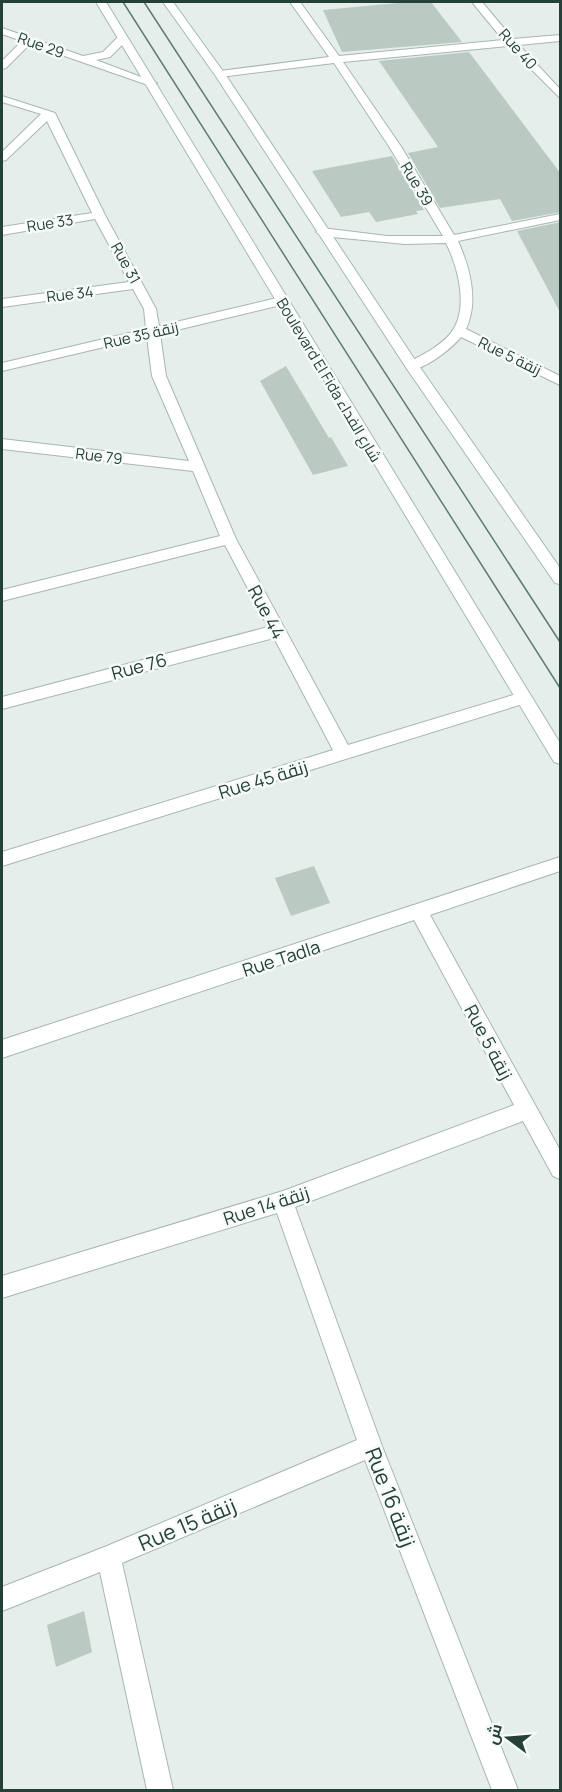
<svg xmlns="http://www.w3.org/2000/svg" width="562" height="1792" font-family="Manrope,Cairo,sans-serif">
	<style>
		.building { fill: #bbc9c3 }
		.lines { fill: none; stroke-linecap: round; stroke-linejoin: round }
		.street-casing { stroke: #a8b6b1; stroke-width: 2 }
		.secondary-casing { stroke: #a4b9b2; stroke-width: 2 }
		.street { fill: #fff; fill-rule: evenodd }
		.secondary { fill: #fff; fill-rule: evenodd }
		.tram { stroke: #607b74; stroke-width: 1.5 }
		.labels { text-anchor: middle; dominant-baseline: central; stroke-width: 5; stroke-linejoin: round; paint-order: stroke }
		.far-street-label { font-size: 15px; fill: #254039; stroke: #f6faf8 }
		.street-label { font-size: 18px; fill: #254039; stroke: #f6faf8 }
		.near-street-label { font-size: 21px; fill: #254039; stroke: #f6faf8 }
	</style>
	<rect width="100%" height="100%" fill="#e5eeea"/>
	<path class="building" d="M408,2h23l31,40 -120,10 -19,-42z
		M469,52l92,122v38l-49,9 -12,-22 -60,9 -32,-55 30,-6 -59,-86z
		M392,156l32,54 -8,1 2,3 -42,8 -7,-10 -28,5 -29,-46z
		M561,222v92l-44,-83z
		M286,366l43,72 2,-1 17,29 -35,9 -53,-94z
		M314,866l16,37 -39,13 -16,-38z
		M84,1611l8,41 -36,15 -9,-42z"/>
	<g class="lines">
		<g class="street-casing">
			<path id="street" d="M290,2h10l39,54 164,-16 -31,-38h10l31,37 47,-4v6l-41,4 41,44v9l-52,-52 -165,16 59,86 52,87 106,-21v6l-102,21c12,27 21,60 8,88l94,47v9l-99,-48c-9,11 -39,36 -54,32v-6c15,-8 32,-16 43,-29 20,-24 8,-67 -4,-91l-41,1 -83,-8 -6,-4 6,-4 65,8h56l-53,-88 -56,-85 -114,14 -5,-3 5,-3 109,-14z
				M2,28l81,28 20,-4 16,-16h8v4l-17,17 -14,3 61,23 -9,2 -118,-41 -24,24 -4,1v-8l20,-20 -20,-7z
				M2,96l53,17 50,102 51,94 3,17 122,-29 6,4 -2,3 -125,30 6,42 70,163 112,206 175,-53 6,2 2,4 -2,4 -527,164v-14l331,-102 -59,-112 -272,71v-12l266,-70 -43,-82 -223,56v-11l218,-54 -27,-65 -191,-22v-10l187,22 -37,-85 -5,-39 -145,34v-8l144,-34 -2,-20 -11,-20 -131,18v-8l127,-17 -34,-63 -93,16v-8l90,-14 -45,-92 -41,39 -4,1v-9l39,-38 -39,-12z
				M560,857v14l-130,44 130,235v29l-7,-3 -30,-55 -228,86 87,239 136,344h-26l-127,-330 -243,103 51,227h-26l-47,-218 -98,39v-24l105,-41 250,-106 -80,-227 -275,85v-22l281,-85 231,-86 -100,-185 -412,138v-18z"/>
		</g>
		<g class="secondary-casing">
			<path id="secondary" d="M96,2h10l454,741v21l-6,-2z
				M163,2h10l52,72 192,289 143,205v16l-5,-1 -148,-214 -192,-294z"/>
		</g>
		<use href="#street" class="street"/>
		<use href="#secondary" class="secondary"/>
		<path class="tram" d="M123,2l437,686
			M144,2l416,640"/>
	</g>
	<g class="labels">
		<g class="far-street-label">
			<text transform="translate(41 45) rotate(20)">Rue 29</text>
			<text transform="translate(518 49) rotate(48)">Rue 40</text>
			<text transform="translate(417 184) rotate(59)">Rue 39</text>
			<text transform="translate(50 223) rotate(-9)">Rue 33</text>
			<text transform="translate(126 263) rotate(61)">Rue 31</text>
			<text transform="translate(70 294) rotate(-7)">Rue 34</text>
			<text transform="translate(141 335) rotate(-13)">Rue 35 زنقة</text>
			<text transform="translate(510 356) rotate(26)">Rue 5 زنقة</text>
			<text transform="translate(329 380) rotate(59)">Boulevard El Fida شارع الفداء</text>
			<text transform="translate(99 456) rotate(7)">Rue 79</text>
		</g>
		<g class="street-label">
			<text transform="translate(267 612) rotate(62)">Rue 44</text>
			<text transform="translate(139 666) rotate(-15)">Rue 76</text>
			<text transform="translate(263 779) rotate(-17)">Rue 45 زنقة</text>
			<text transform="translate(281 958) rotate(-18)">Rue Tadla</text>
			<text transform="translate(489 1042) rotate(62)">Rue 5 زنقة</text>
			<text transform="translate(266 1205) rotate(-18)">Rue 14 زنقة</text>
		</g>
		<g class="near-street-label">
			<text transform="translate(391 1497) rotate(69)">Rue 16 زنقة</text>
			<text transform="translate(187 1524) rotate(-23)">Rue 15 زنقة</text>
		</g>
	</g>
	<rect width="562" height="1792" fill="none" stroke="#254039" stroke-width="6"/>
	<g transform="translate(508 1738) rotate(286)" stroke="#f6faf8" stroke-width="4.5" paint-order="stroke">
	<path d="M0-4.5L10 22L0 15L-10 22Z" fill="#254039"/>
	<text y="-9" font-size="16" font-weight="bold" text-anchor="middle" fill="#254039">ش</text>
	</g>
</svg>
